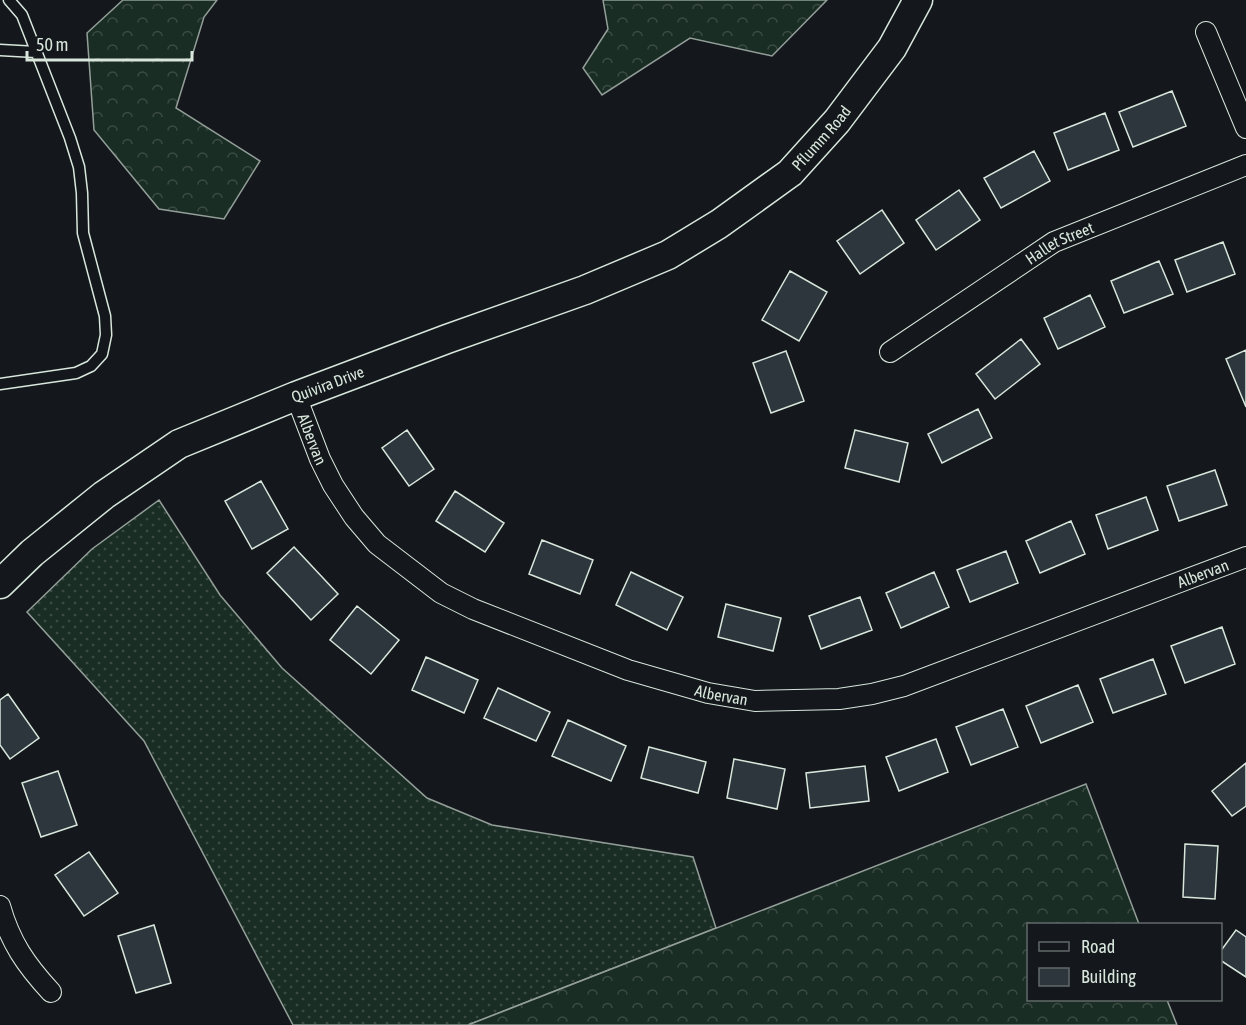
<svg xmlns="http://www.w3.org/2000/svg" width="1246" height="1025" font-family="'Asap Condensed',sans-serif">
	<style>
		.grass { fill: url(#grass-dots); stroke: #939e99; stroke-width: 1.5 }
		.forest { fill: url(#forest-crowns); stroke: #939e99; stroke-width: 1.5 }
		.building { fill: #2c363c; stroke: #d8e6dc; stroke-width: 1.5 }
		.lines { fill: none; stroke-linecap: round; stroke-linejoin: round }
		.lane-casing { stroke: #d8e6dc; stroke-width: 13 }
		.street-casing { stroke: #d8e6dc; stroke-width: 22 }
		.secondary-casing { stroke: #d8e6dc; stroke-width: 31 }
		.lane { stroke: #14181c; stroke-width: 10 }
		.street { stroke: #14181c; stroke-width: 20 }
		.secondary { stroke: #14181c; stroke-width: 28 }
		.labels { text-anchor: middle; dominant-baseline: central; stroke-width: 4.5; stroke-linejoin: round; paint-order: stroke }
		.street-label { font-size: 16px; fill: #d8e6dc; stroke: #14181c }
	</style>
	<defs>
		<pattern id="grass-dots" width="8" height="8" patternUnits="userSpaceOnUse" patternTransform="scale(1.5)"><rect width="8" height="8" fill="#1a2d24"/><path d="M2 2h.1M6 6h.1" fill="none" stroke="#3b4b43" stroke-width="1.8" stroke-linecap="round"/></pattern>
		<pattern id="forest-crowns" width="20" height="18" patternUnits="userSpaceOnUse" patternTransform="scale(1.5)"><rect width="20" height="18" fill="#1a2d24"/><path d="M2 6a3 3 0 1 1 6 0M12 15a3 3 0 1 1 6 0" fill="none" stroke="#3b4b43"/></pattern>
	</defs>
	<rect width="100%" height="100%" fill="#14181c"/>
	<path class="grass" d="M159,500l61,95 62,73 145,130 65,27 201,32 23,71 -248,97h-175l-149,-284 -117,-129 65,-63z"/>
	<path class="forest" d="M123,0h94l-13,17 -28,91 84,53 -36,58 -65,-10 -65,-79 -7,-97z
		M603,0h224l-55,56 -82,-18 -88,57 -19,-27 25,-39z
		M1086,784l53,140h-111v76h139l10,25h-709z"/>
	<path class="building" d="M1172,91l14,35 -53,21 -14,-35z
		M1105,113l14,37 -51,20 -14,-37z
		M1034,151l16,30 -49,27 -17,-30z
		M959,190l21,30 -44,30 -20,-30z
		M882,210l22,33 -44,31 -23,-33z
		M1223,242l12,32 -48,18 -12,-32z
		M1159,261l14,33 -49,19 -13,-32z
		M790,271l37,21 -28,49 -37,-21z
		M1090,295l15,32 -47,22 -14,-31z
		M1021,339l19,25 -45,35 -19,-25z
		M1246,350v57l-20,-48z
		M786,351l18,50 -33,12 -18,-50z
		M978,409l14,29 -50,25 -14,-29z
		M407,430l27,39 -25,17 -27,-38z
		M855,430l53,13 -9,39 -54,-14z
		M1215,470l12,35 -48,16 -12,-35z
		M261,481l27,48 -36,20 -27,-48z
		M455,491l49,32 -19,29 -49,-31z
		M1146,497l12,33 -50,19 -12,-34z
		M1071,521l14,33 -45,19 -14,-32z
		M542,540l51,20 -13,34 -51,-20z
		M294,547l44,47 -27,26 -44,-47z
		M1006,551l12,32 -48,19 -13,-32z
		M631,572l52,25 -16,33 -51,-25z
		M934,572l15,35 -48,21 -15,-35z
		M860,597l12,33 -51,19 -12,-33z
		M726,604l55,14 -8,33 -55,-14z
		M357,606l42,34 -28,34 -41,-34z
		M1222,627l13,37 -50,19 -14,-37z
		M426,657l52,23 -14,33 -52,-23z
		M1153,659l13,35 -53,19 -13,-34z
		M1078,685l15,37 -52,21 -15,-37z
		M498,688l52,24 -14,29 -52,-23z
		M8,694l31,44 -29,21 -10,-14v-45z
		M1003,709l15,38 -47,18 -15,-38z
		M568,720l58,26 -15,35 -59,-25z
		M936,739l12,33 -49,19 -13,-34z
		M649,747l57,15 -8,31 -57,-15z
		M734,759l51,10 -8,40 -50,-11z
		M1246,763v43l-14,10 -20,-25z
		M865,766l4,35 -59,7 -4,-35z
		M58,771l19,54 -36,12 -19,-54z
		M1185,844l33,2 -3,53 -32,-2z
		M89,852l29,41 -34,23 -29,-41z
		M154,925l17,58 -35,10 -18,-57z
		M1236,930l10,7v40l-26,-17v-8z"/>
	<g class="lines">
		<g class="lane-casing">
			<path id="lane" d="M0,50l36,2
				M0,384l76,-11 15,-7 11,-12 4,-19 -1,-19 -22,-83 -1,-40 -3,-26 -9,-29 -48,-123 -13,-15"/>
		</g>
		<g class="street-casing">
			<g id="street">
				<path d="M1206,32l40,96"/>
				<path id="s1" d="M890,352l164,-110 192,-77"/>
				<path id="s2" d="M296,396l24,63 13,26 21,32 23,27 64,49 32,16 155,61 80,23 47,8 84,-2 33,-5 32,-8 342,-129"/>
				<path d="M0,906c10,36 26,59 51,86"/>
			</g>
		</g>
		<g class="secondary-casing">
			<g id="secondary">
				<path id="s3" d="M0,584l32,-31 72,-58 75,-51 117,-48 151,-57 138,-49 83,-35 51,-31 71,-51 47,-52 55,-73 26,-48"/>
			</g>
		</g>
		<use href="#lane" class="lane"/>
		<use href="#street" class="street"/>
		<use href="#secondary" class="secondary"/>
	</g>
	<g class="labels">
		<g class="street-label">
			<text stroke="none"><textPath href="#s3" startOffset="946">Pflumm Road</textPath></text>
			<text stroke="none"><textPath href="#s1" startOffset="202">Hallet Street</textPath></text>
			<text stroke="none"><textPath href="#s3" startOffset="388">Quivira Drive</textPath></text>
			<text stroke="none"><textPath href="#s2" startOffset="46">Albervan</textPath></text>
			<text stroke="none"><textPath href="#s2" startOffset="1054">Albervan</textPath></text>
			<text stroke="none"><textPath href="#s2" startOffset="550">Albervan</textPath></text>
		</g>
	</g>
	<rect x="1027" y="923" width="195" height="78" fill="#14181c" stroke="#626a69" stroke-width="1.5"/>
	<rect x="1039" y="942" width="30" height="9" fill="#14181c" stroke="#626a69" stroke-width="1.5"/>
	<text x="1081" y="953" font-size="18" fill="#d8e6dc">Road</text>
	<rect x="1039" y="968" width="30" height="18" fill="#2c363c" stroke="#626a69" stroke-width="1.5"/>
	<text x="1081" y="983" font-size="18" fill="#d8e6dc">Building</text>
	<path d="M27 51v9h165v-9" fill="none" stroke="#d8e6dc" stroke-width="3"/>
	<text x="36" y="51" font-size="18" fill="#d8e6dc" stroke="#14181c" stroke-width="4.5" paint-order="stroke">50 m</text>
</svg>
